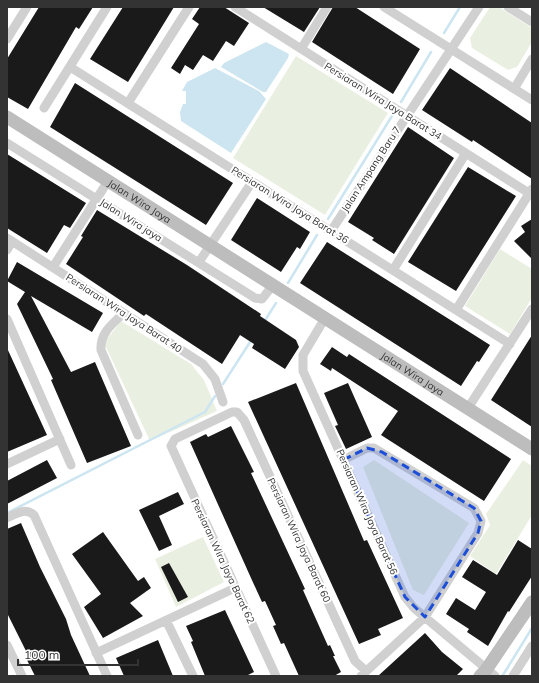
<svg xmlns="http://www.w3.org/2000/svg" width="539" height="683" font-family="Mulish,sans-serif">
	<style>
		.green { fill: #eaf0e1 }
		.water { fill: #cce5f1 }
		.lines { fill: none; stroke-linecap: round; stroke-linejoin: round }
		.stream { stroke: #cce5f1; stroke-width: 2.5 }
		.building { fill: #1a1a1a }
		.street { stroke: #d0d0d0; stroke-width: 9 }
		.secondary { stroke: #bdbdbd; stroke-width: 13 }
		.marked { fill: #1d4ed8; fill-opacity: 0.2; stroke: #1d4ed8; stroke-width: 3; stroke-dasharray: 8 5; stroke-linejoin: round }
		.labels { text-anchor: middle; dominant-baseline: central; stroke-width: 4; stroke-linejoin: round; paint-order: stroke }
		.street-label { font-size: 10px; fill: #333; stroke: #fff }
	</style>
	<rect width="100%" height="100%" fill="#fff"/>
	<path class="green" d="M490,7h9l33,21v14l-15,25 -9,3 -36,-22 -2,-10z
		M296,56l92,57 -63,102 -92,-57z
		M500,249l32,20v29l-22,36 -45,-28z
		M121,321l70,43 13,16 13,31 -67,30 -46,-98z
		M374,460l95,63 -45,72 -11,-5 -50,-123z
		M523,460l9,6v49l-36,59 -26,-18 20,-31 -4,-11z
		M203,537l21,45 -48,25 -21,-48z"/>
	<path class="water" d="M266,42l23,12 -1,4 -22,34h-3l-42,-25 3,-4z
		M215,68l44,23 7,8 -35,54 -50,-32 -1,-9 3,-8h3v-13h-4l5,-9z"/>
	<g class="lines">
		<path class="stream" d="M444,33l16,-26
			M401,102l30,-50
			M328,219l64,-103
			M288,283l29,-48
			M264,322l12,-19
			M223,384l29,-45
			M7,513l198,-101 10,-16
			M503,675l29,-47"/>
	</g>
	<path class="building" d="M39,7h54l-14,22 -3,-2 -48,82 -21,-12v-38z
		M123,7h51l-46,75 -38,-23z
		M200,7h24l25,16 -15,23 -8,-5 -13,20 -10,-6 -10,15 -8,-5 -5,9 -9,-6 28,-44 -7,-5z
		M263,7h57l-16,25z
		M333,7h22l65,42 -27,45 -81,-52z
		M450,68l82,55v56l-59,-39 -1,2 -50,-32z
		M75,83l158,100 -27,42 -156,-98z
		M408,127l46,31 -60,96 -22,-14 2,-2 -26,-16z
		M7,154l79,49 -16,25 -6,-3 -17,28 -40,-25z
		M468,167l48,29 -60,95 -48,-29z
		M257,198l53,34 -10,17 -3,-2 -16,25 -50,-32z
		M97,210l90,55 74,49 -1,2 36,24 3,7 -14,22 -33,-21 2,-4 -14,-9 -18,29 -76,-50 -2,2 -78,-52 17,-27 -2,-1z
		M532,219v40l-18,-18 11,-9 -4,-6z
		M327,242l163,103 -11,17 -2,-1 -16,25 -161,-103z
		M17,262l86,51 -11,19 -61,-36 40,76 24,-10 36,84 -44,17 -36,-83 2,-1 -36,-75 8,-12 -18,-11z
		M532,335v92l-41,-27z
		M332,347l15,10 2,-3 162,105 -27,42 -103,-66 17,-24 -66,-43 -1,3 -11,-7z
		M7,348l40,87 -40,17z
		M296,383l68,158 3,-1 36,78 -25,11 3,6 -22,9 -111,-242z
		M348,383l24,54 -26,12 -11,-23 3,-1 -14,-32z
		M231,426l23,46 -3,1 54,116 -2,1 25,56 2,-1 5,11h-2l8,16 -7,4h-35l-15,-33 -3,1 -8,-18 3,-1 -11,-24 -3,1 -11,-24 -61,-136 16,-8 2,3z
		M47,460l10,18 -50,26v-23z
		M178,492l6,12 -25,12 13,29 -13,6 -20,-41z
		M21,523l19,44 26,52 5,16 19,41h-55l-8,-16 3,-1 -23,-46v-84z
		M103,532l35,49 6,-4 7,11 -21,15 13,13 -40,22 -19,-31 17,-13 -29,-40z
		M518,540l14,9v27l-23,36 -1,-1 -20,35 -21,-14 2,-3 -23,-15 10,-16 19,12 11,-18 -24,-15 11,-17 24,15z
		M169,563l19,34 -10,5 -17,-35z
		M225,610l29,62 -8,4h-41l-14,-34 2,-1 -7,-15z
		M425,633l17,19 21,17 -7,7h-78z
		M158,640l15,36h-49l-8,-18z"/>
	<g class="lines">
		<path class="street" d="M235,7l297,188
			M384,7l148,93
			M508,7l24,15
			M7,39l20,-32
			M301,49l26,-42
			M70,67l440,277
			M514,89l18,-30
			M128,103l61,-96
			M44,108l63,-101
			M7,143l248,155 7,1 11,-14
			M331,231l148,-224
			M7,238l196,126 12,15 8,23
			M7,250l5,-9
			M199,262l53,-80
			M53,267l55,-86
			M393,270l73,-117
			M456,310l76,-121
			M124,313c-12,11 -24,20 -23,37l37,85
			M325,318l-22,37v16l102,226 9,11 81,68
			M7,319l64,146
			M468,408l64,-99
			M343,460l24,-12h7l100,60 7,13 -3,12 -53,84 -64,59
			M7,464l53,-25
			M7,518c9,-4 18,-11 27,-3l73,161
			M166,620l27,56
			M7,645l15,31
			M96,653l139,-65
			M276,676l-105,-230 4,-7 57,-27h5l7,8 111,241 11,10
			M513,676l19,-30"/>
		<g class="secondary">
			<path id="s1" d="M7,117l525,332"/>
			<path d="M480,676l6,-6 46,-68"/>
		</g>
	</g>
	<path class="marked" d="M367,448l15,4 92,56 7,13 -3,12 -53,84 -20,-20 -62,-137z"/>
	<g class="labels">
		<g class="street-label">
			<text transform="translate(383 101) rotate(32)">Persiaran Wira Jaya Barat 34</text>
			<text transform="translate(371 169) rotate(-57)">Jalan Ampang Baru 7</text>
			<text stroke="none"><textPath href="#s1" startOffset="157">Jalan Wira Jaya</textPath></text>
			<text transform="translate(290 205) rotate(32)">Persiaran Wira Jaya Barat 36</text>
			<text transform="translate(131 220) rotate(32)">Jalan Wira jaya</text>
			<text transform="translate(124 313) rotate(33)">Persiaran Wira Jaya Barat 40</text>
			<text stroke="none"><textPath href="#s1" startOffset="480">Jalan Wira Jaya</textPath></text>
			<text transform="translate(367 512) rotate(66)">Persiaran Wira Jaya Barat 56</text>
			<text transform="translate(299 540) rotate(65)">Persiaran Wira Jaya Barat 60</text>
			<text transform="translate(223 561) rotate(65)">Persiaran Wira Jaya Barat 62</text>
		</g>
	</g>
	<rect width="539" height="683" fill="none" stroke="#333333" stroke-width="16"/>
	<path d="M18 659v6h120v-6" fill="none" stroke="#333333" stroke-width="2"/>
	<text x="24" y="659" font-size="12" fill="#333333" stroke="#ffffff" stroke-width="3" paint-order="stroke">100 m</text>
</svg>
